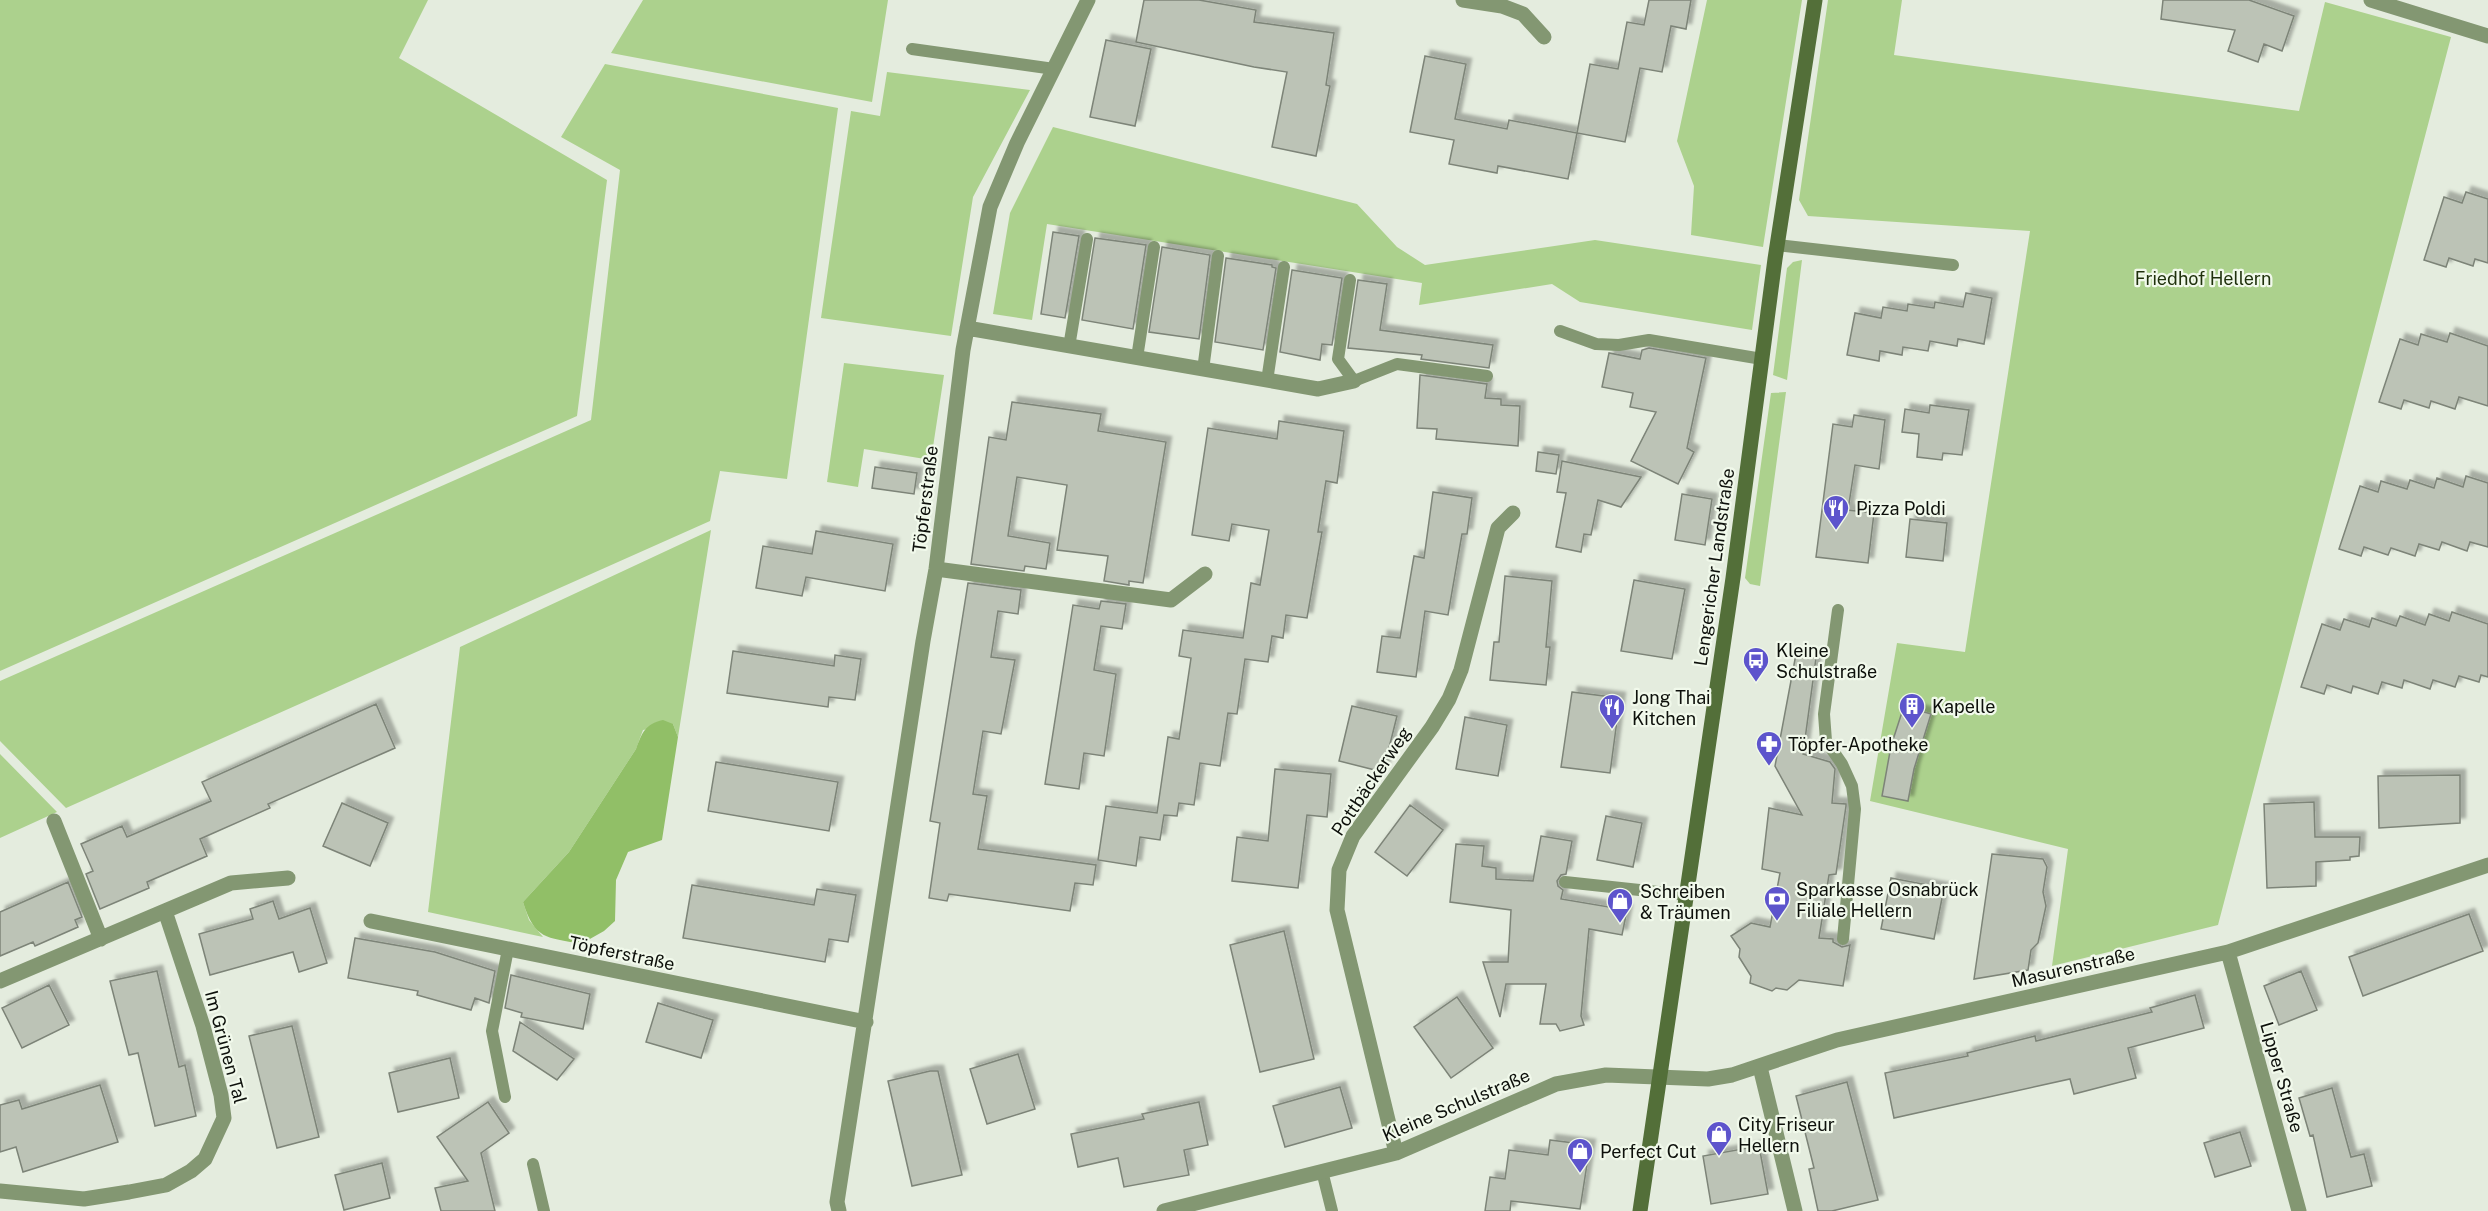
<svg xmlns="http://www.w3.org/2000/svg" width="2488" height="1211" font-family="'Public Sans',sans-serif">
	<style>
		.green { fill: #acd18d }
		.water { fill: #91bf67 }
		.building { fill: #bcc3b6; stroke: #7d8478; stroke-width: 1.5; filter: url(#shadow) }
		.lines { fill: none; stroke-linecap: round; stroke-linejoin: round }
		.lane { stroke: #839772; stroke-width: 12 }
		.street { stroke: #839772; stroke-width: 15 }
		.secondary { stroke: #536f39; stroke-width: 15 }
		.labels { text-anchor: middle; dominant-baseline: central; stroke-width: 4.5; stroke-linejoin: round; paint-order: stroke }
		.park-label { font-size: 18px; fill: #1f310c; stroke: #f1f9eb }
		.street-label { font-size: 18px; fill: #0d100b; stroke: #f1f9eb }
		.poi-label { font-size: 18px; fill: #0d100b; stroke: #f1f9eb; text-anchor: start }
	</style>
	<defs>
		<filter id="shadow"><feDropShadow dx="5.5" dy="-5.5" stdDeviation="1.5" flood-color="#0004"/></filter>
	</defs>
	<rect width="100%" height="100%" fill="#e4ecde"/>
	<path class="green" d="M0,0h428l-29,58 208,122 -30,236 -577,255z
		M643,0h245l-16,102 -261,-49z
		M1707,0h95l-39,247 -72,-12 3,-49 -17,-45z
		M1828,0h74l-8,55 405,56 26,-109 126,35 -233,888 -166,41 16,-117 -198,-48 27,-158 68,9 65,-421 -222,-15 -9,-16z
		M605,64l233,44 -51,371 -67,-8 -10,50 -644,287 -66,-67v-60l591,-261 29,-250 -59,-33z
		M887,72l143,18 -57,107 -22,139 -130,-18 30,-207 29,5z
		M1053,127l304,77 40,43 28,18 170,-25 166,25 -9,65 -172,-28 -28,-18 -133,21 3,-22 -375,-59 -15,96 -39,-6 17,-101z
		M1802,260l-15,120 -14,-5 14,-107 6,-6z
		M844,363l100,12 -13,85 -67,-11 -6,38 -31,-5z
		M1786,392l-26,194 -10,-2 -5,-6 26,-185z
		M711,530l-33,207 -5,-13 -30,6 -7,19 -67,103 -46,50 6,18 14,17 -115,-25 32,-265z
		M0,754l57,58 -57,26z"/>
	<path class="water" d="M663,720l10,4 5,13 -16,103 -34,12 -12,28 -1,41 -11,10 -23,13c-35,-7 -46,-4 -58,-42l46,-50 67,-103c6,-16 9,-25 27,-29z"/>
	<path class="building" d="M1144,0h55l57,10 -2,12 80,11 -8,52 4,1 -14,70 -44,-9 15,-75 -33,-5 -118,-25z
		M1649,0h42l-5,29 -15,-3 -9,46 -22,-4 -15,74 -48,-9 13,-69 28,5 9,-47 17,3z
		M2163,0h86l45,16 -12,35 -18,-7 -6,18 -30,-11 7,-21 -74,-11z
		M1106,40l45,9 -16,77 -45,-9z
		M1425,56l41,8 -11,55 52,10 2,-9 68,13 -9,46 -70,-13 -1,7 -48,-9 5,-24 -44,-8z
		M2466,192l22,7v64l-13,-4 -2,7 -24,-8 -3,9 -22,-7 20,-63 18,6z
		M1053,232l26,4 -14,82 -24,-4z
		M1095,238l51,7 -13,84 -51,-9z
		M1162,247l48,8 -11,84 -50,-7z
		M1226,258l46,7v2l4,1 -13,82 -48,-8z
		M1292,270l50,8 -10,67 -10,-1 -2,16 -40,-8z
		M1358,280l29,4 -7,46 113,15 -4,23 -68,-9 1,-4 -74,-7z
		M1966,293l26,5 -8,46 -26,-5 -1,7 -27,-5 -2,10 -25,-4 -1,8 -22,-4 -1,10 -32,-6 8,-42 26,5 2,-11 24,4 1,-7 26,4 1,-6 28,5z
		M2450,333l38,13v60l-29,-9 -4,12 -24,-8 -2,7 -25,-8 -3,9 -22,-7 21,-63 18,6 3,-11 26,8z
		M1649,348l57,10 -19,90 7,4 -16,32 -47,-23 25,-49 -26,-5 3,-14 -31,-6 7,-34 31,6 2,-9z
		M1420,375l67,9 -2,14 16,1v6l19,1 -2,40 -82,-7 1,-10 -20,-1z
		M1012,402l89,12 -3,17 68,11 -23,141 -14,-2v4l-25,-4 4,-25 -51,-6 10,-65 -50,-8 -9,59 42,7 -4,26 -21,-3 -1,5 -53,-7 18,-127 17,3z
		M1930,405l39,5 -7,45 -19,-2 -1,7 -25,-3 2,-23 -17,-2 3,-23 24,4z
		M1854,415l31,5 -6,49 -24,-4 -7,45 26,3 -6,50 -52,-6 17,-133 19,3z
		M1279,421l65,10 -7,52 -11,-2 -8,51h4l-15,86 -21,-3 -3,23 -11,-2 -4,26 -23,-3 -8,55 -9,-1 -8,53 -20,-3 -6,42 -15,-2 -2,13 -13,-1 -4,25 -20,-3 -4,29 -38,-6 8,-54 51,7 11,-76 11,2 12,-81 -12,-2 4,-26 60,8 8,-55 9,2 9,-55 -37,-6 -3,17 -37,-6 16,-107 69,11z
		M1538,452l21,3 -3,19 -20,-3z
		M1562,461l79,16 -20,30 -23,-7 -7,35 -7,-1 -3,18 -25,-5 10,-54 -9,-1z
		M875,467l42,6 -3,21 -42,-6z
		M2466,476l22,7v64l-18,-5 -3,9 -25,-9 -3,8 -20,-6 -4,12 -24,-8 -3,7 -24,-8 -3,9 -22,-7 21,-63 18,6 3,-11 26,8 3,-9 24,8 3,-10 26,9z
		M1433,492l39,6 -5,36h-5l-14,81 -23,-4 -9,66 -39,-5 5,-36 18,2 14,-82 10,2z
		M1682,494l30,5 -7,46 -30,-5z
		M1910,519l37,4 -4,38 -37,-4z
		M816,531l77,13 -8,47 -79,-14 -4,19 -46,-8 7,-42 49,8z
		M1505,576l47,5 -6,66h4l-4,38 -56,-5 4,-38h5z
		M1634,580l51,9 -13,70 -51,-8z
		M968,583l53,7 -3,24 -20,-3 -7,46 24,3 -14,74 -18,-3 -10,63 14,2 -9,53 118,16 -3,20 -18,-2 -5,28 -121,-17 -2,7 -18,-3 11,-75 -10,-2z
		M1101,601l25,3 -4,25 -21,-3 -7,44 22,4 -12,82 -20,-3 -5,36 -34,-5 28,-179 26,4z
		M2452,612l36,12v53l-7,-2 -2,7 -20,-6 -4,11 -22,-7 -3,9 -26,-9 -2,8 -20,-6 -4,12 -25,-8 -2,7 -24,-8 -3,9 -23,-7 21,-63 18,6 4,-11 25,8 3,-9 24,8 4,-10 25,9 4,-11 20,7z
		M733,651l101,15 1,-11 26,4 -6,41 -26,-3 -1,10 -101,-14z
		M1796,654l20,4 -13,96 27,8 5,7 -3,34 14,1v2l-10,68 -7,1 -10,63 14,1v3l9,5 8,-2 -7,41 -44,-6 -12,10 -11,-2 -4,3 -22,-8 1,-7 -12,-19 1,-8 -9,-13 20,-13 19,4 10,-54 -18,-4 7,-61 33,7 -27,-49z
		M1572,692l48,6 -10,75 -49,-6z
		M376,704l19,44 -127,56 2,4 -70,31 7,17 -60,26 2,6 -49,21 -14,-35 7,-3 -12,-27 41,-18 5,11 84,-36 -9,-19z
		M1352,706l45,10 -14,56 -44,-11z
		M1904,706l27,8 -17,55 -6,32 -26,-5 9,-50z
		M1465,717l42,8 -9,51 -42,-7z
		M716,762l122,20 -9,49 -121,-20z
		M1275,769l56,5 -4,43 -20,-2 -9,73 -66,-7 5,-44 31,4z
		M2460,775v48l-81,5 -1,-52z
		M2314,802l1,35h45l-1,19 -9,1v3l-34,2v24l-49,2 -3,-84z
		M342,803l46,20 -18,43 -47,-20z
		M1410,805l33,25 -36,46 -32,-24z
		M1606,816l36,7 -9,44 -36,-7z
		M1541,836l31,5 -6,33 -5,1 -4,6 1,5 5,4 -2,9 66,11 -5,25 -33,-6 -8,87 3,9 -24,6 -4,-7h-16l6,-40h-40l-6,33 -17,-55h25l3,-52 -61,-8 6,-58 28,2 -2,20 14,2v11l37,2z
		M1992,854l51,5 4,8 -4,25 3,14 -8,37 -7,7 -3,20 -54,9z
		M1891,878l53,10 -10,51 -53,-10z
		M68,882l14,35 -7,3 3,7 -43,19 -2,-4 -33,14v-44z
		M692,885l122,20 3,-16 39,6 -8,47 -19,-3 -4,23 -142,-24z
		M273,901l6,18 31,-11 17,55 -28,9 -6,-20 -83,23 -11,-41 54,-15 -3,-10z
		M2469,914l14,37 -120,45 -14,-39z
		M1284,931l30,128 -54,13 -30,-127z
		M355,938l80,14 60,19 -6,32 -14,-5 -4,12 -54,-15 1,-4 -70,-13z
		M157,971l22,96 6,-2 11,51 -41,10 -17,-73 -9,2 -19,-74z
		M2301,971l16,39 -38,15 -15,-39z
		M511,975l79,19 -7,35 -62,-12 1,-4 -17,-5z
		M49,985l20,40 -47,23 -20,-40z
		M2195,995l9,33 -76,20 8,30 -62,16 -4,-15 -176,39 -9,-45 83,-17 -1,-3 68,-17 1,5 116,-29 -2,-4z
		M1457,997l36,51 -42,30 -37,-51z
		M658,1003l55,17 -12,38 -55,-16z
		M520,1022l54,37 -17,21 -44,-29z
		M292,1026l27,111 -42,11 -28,-112z
		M1018,1054l17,55 -48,15 -17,-55z
		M450,1058l9,40 -61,14 -9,-39z
		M930,1071h8l24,104 -50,11 -24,-105z
		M1847,1082l31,118 -46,11h-14l-9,-42 5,-1 -18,-72z
		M100,1085l18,57 -95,30 -7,-25 -16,5v-47l19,-5 3,9z
		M1340,1087l12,41 -67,19 -12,-41z
		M2332,1088l19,69 13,-3 8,32 -45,11 -14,-62 -3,1 -11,-38z
		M488,1102l21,31 -28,20 14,58h-54l-6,-23 33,-7 -31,-44z
		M1199,1102l9,43 -24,5 5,25 -65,12 -6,-29 -40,9 -7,-33 73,-15 -2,-5z
		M2240,1132l11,34 -36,11 -11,-34z
		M1550,1140l40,5 -10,64 -69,-8 -1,10h-25l5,-34 15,2 4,-29 39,5z
		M1759,1146l9,48 -57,10 -8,-48z
		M382,1163l8,35 -46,12 -9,-35z"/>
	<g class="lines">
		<path class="lane" d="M912,49l142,20
			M1777,245l176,20
			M1350,280l-12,79 16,22 43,-17 90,12
			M1560,331l36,13 23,1 30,-5 113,19
			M1069,347l18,-108
			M1137,358l17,-111
			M1203,370l15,-114
			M1267,381l17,-114
			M1838,610l-14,104 2,27 16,23 10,22 3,23 -12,130
			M1565,882l121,13
			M505,1097l-13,-66 16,-82
			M533,1164l11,47
			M1322,1171l10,40"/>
		<path class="street" d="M1463,0l39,6 21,8 21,23
			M2371,0l117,36
			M967,328l351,61 36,-8
			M936,569l235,31 34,-26
			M54,821l47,118
			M371,921l495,101
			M2228,952l71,259
			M0,981l231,-98 57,-5
			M1760,1067l35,144
			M1396,1153l-59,-243 2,-40 14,-34 79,-109 17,-28 12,-29 37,-142 15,-15
			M0,1191l84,8 45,-7 37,-7 25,-14 14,-12 19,-41 -3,-23 -18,-69 -38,-115
			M839,1211l-2,-9 86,-561 13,-72 27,-219 27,-143 27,-64 71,-143
			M1164,1211l232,-58 160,-69 50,-9 102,4 24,-4 105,-35 391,-88 260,-87"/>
		<path class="secondary" d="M1640,1211l93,-633 42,-319 40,-259"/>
	</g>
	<defs>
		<g id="restaurant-pin" transform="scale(1.35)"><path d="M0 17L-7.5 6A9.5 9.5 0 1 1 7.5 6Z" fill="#5d54cc" stroke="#f1f9eb"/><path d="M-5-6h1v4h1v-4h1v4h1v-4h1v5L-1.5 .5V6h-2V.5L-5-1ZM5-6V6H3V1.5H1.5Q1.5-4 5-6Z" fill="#fff"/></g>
		<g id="bus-pin" transform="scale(1.35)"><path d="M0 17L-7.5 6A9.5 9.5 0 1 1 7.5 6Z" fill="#5d54cc" stroke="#f1f9eb"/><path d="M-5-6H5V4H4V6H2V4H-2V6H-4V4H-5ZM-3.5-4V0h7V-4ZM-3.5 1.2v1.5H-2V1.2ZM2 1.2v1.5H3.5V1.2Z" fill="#fff"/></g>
		<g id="building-pin" transform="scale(1.35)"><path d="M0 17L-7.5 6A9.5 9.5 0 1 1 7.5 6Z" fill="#5d54cc" stroke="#f1f9eb"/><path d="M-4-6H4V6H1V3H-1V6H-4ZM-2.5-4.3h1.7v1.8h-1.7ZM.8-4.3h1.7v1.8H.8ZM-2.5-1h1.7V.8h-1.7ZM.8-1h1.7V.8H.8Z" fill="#fff"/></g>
		<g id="pharmacy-pin" transform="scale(1.35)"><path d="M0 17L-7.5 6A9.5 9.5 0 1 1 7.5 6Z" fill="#5d54cc" stroke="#f1f9eb"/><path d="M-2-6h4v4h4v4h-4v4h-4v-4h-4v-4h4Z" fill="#fff"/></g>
		<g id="bank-pin" transform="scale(1.35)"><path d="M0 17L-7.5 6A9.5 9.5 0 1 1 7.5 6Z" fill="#5d54cc" stroke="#f1f9eb"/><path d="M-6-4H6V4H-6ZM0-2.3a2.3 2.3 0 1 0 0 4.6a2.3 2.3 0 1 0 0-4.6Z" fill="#fff"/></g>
		<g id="shop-pin" transform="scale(1.35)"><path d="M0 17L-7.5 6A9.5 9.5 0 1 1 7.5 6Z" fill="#5d54cc" stroke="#f1f9eb"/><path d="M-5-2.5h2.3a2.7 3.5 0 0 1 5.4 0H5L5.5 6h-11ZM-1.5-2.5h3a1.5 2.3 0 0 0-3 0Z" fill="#fff"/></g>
	</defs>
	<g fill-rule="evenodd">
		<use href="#restaurant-pin" x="1836" y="508"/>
		<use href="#bus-pin" x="1756" y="660"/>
		<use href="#building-pin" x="1912" y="706"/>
		<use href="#restaurant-pin" x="1612" y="707"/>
		<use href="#pharmacy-pin" x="1769" y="744"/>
		<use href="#bank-pin" x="1777" y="899"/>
		<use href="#shop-pin" x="1620" y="901"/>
		<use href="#shop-pin" x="1719" y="1134"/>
		<use href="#shop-pin" x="1580" y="1151"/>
	</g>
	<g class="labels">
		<g class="park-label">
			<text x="2203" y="278">Friedhof Hellern</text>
		</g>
		<g class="street-label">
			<text transform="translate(925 499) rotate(-83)">Töpferstraße</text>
			<text transform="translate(1714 567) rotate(-82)">Lengericher Landstraße</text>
			<text transform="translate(1371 781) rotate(-56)">Pottbäckerweg</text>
			<text transform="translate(622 953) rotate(12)">Töpferstraße</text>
			<text transform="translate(2073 967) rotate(-13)">Masurenstraße</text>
			<text transform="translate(226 1047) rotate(75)">Im Grünen Tal</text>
			<text transform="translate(2282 1077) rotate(74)">Lipper Straße</text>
			<text transform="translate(1456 1105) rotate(-23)">Kleine Schulstraße</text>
		</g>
		<g class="poi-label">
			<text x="1856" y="508">Pizza Poldi</text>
			<text x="1776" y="650">Kleine<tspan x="1776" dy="21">Schulstraße</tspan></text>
			<text x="1632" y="697">Jong Thai<tspan x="1632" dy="21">Kitchen</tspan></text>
			<text x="1932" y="706">Kapelle</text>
			<text x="1788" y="744">Töpfer-Apotheke</text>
			<text x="1796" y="889">Sparkasse Osnabrück<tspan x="1796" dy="21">Filiale Hellern</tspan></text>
			<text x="1640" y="891">Schreiben<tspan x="1640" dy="21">&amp; Träumen</tspan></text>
			<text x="1738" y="1124">City Friseur<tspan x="1738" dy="21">Hellern</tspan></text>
			<text x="1600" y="1151">Perfect Cut</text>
		</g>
	</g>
</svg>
